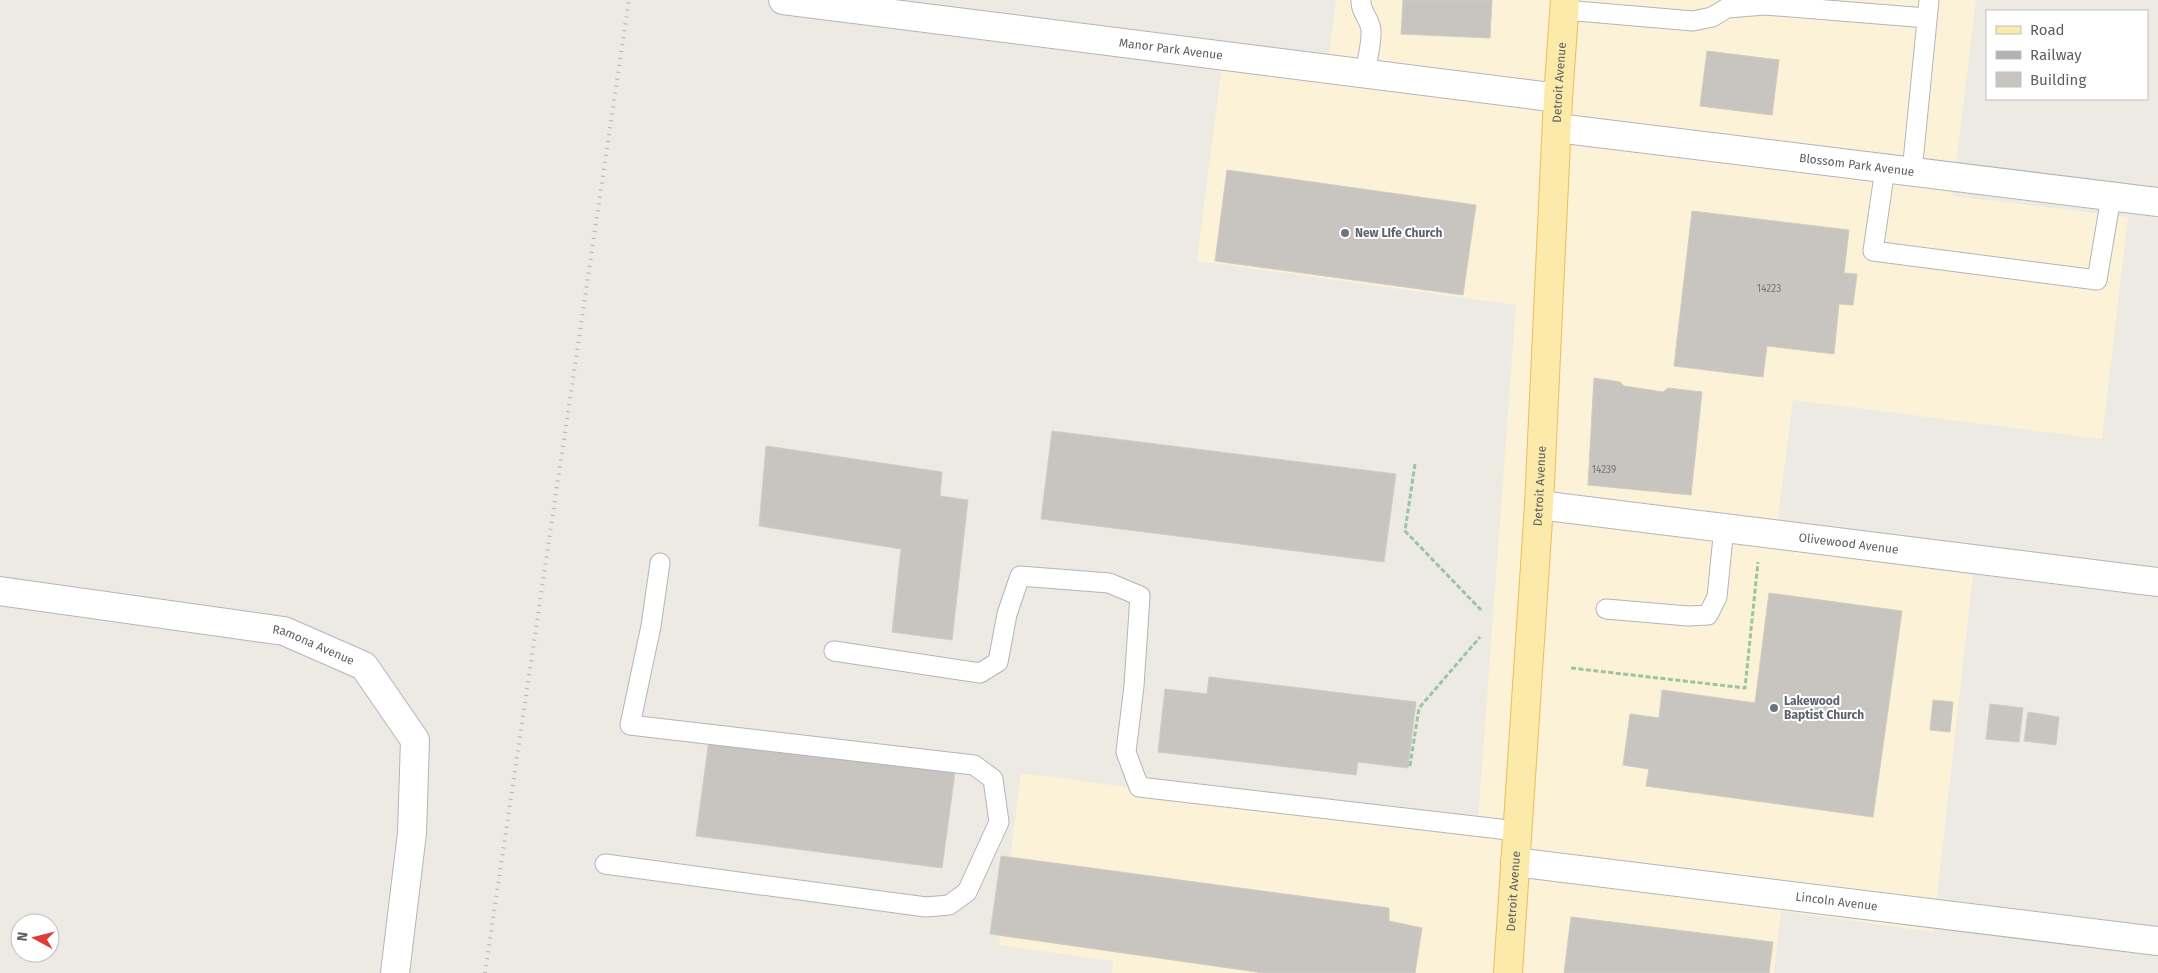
<svg xmlns="http://www.w3.org/2000/svg" width="2158" height="973" font-family="'Fira Sans',sans-serif">
	<style>
		.commercial { fill: #fcf2d8 }
		.building { fill: #c8c5c0; stroke: #d1ccc1 }
		.lines { fill: none; stroke-linecap: round; stroke-linejoin: round }
		.service-casing { stroke: #b3b5b9; stroke-width: 21 }
		.minor-casing { stroke: #b3b5b9; stroke-width: 30 }
		.primary-casing { stroke: #ebbd5e; stroke-width: 30 }
		.path { stroke: #9ac4a4; stroke-width: 3; stroke-dasharray: 5 2.5; stroke-linecap: butt }
		.service { stroke: #fff; stroke-width: 19 }
		.minor { stroke: #fff; stroke-width: 28 }
		.primary { stroke: #fbeaa9; stroke-width: 28 }
		.rail { stroke: #b1b2b3; stroke-width: 4; stroke-dasharray: 1 6; stroke-linecap: butt }
		.worship-dot { fill: #6b7280; stroke: #fff; stroke-width: 2 }
		.labels { text-anchor: middle; dominant-baseline: central; stroke-width: 4; stroke-linejoin: round; paint-order: stroke }
		.number-label { font-size: 10px; fill: #76787a }
		.street-label { font-size: 12px; fill: #5b5f63; stroke: #fff }
		.worship-label { font-size: 12px; font-weight: bold; fill: #5b616d; stroke: #fff; text-anchor: start }
	</style>
	<rect width="100%" height="100%" fill="#edeae3"/>
	<path class="commercial" d="M1336,0h640l-24,196 176,21 -26,222 -309,-39 -19,149 199,26 -40,357 -152,-21 -7,62h-662l1,-12 -114,-16 22,-172 456,60 39,-528 -319,-44 27,-212 104,13z"/>
	<path class="building" d="M1403,0h89l-2,38 -89,-4z
		M1707,51l72,9 -7,55 -72,-9z
		M1227,170l249,35 -13,90 -248,-34z
		M1692,211l157,19 -5,43 13,1 -4,31 -14,-1 -5,50 -67,-8 -4,31 -89,-11z
		M1594,378l26,4 4,4 39,6 5,-4 34,4 -11,103 -103,-10z
		M1052,431l344,43 -12,88 -343,-43z
		M766,446l176,26 -2,24 28,4 -16,140 -60,-8 9,-83 -142,-23z
		M1769,593l133,18 -29,206 -227,-31 3,-17 -26,-4 7,-51 29,4 3,-28 93,13z
		M1209,677l207,25 -8,66 -50,-6 -2,13 -198,-23 7,-63 42,5z
		M1933,700l20,2 -3,30 -20,-2z
		M1990,704l33,4 -4,34 -33,-3z
		M2028,712l31,5 -3,28 -32,-4z
		M709,740l246,32 -13,96 -246,-32z
		M1001,856l388,52v13l33,7 -7,45h-151l-274,-39z
		M1571,917l202,25 -4,31h-205z"/>
	<g class="lines">
		<g class="service-casing">
			<path id="service" d="M1361,0c-1,11 9,19 10,30 1,13 -4,30 -6,43
				M1766,0l-1,5 162,13
				M1565,10l128,11 19,-4 15,-9 38,-3
				M1885,169l-12,82 224,29 14,-83
				M1912,172l17,-172
				M1606,609l82,7 20,-1 9,-18 7,-70
				M834,651l146,22 18,-11 9,-48 13,-38 89,7 31,13 -6,90 -8,66 13,35 378,44
				M605,864l321,43 23,-2 18,-13 32,-70 -6,-43 -19,-14 -344,-40 21,-99 9,-63"/>
		</g>
		<g class="minor-casing">
			<g id="minor">
				<path id="s1" d="M783,0l775,98"/>
				<path id="s2" d="M1557,128l601,74"/>
				<path id="s3" d="M1539,505l619,77"/>
				<path id="s4" d="M0,591l284,40 80,35 51,74 -3,93 -17,140"/>
				<path id="s5" d="M1515,862l643,79"/>
			</g>
		</g>
		<g class="primary-casing">
			<g id="primary">
				<path id="s6" d="M1508,973l31,-468 19,-407 7,-98"/>
			</g>
		</g>
		<path class="path" d="M1415,464l-10,67 77,80
			M1571,668l174,20 13,-126
			M1410,766l9,-58 61,-71"/>
		<use href="#service" class="service"/>
		<use href="#minor" class="minor"/>
		<use href="#primary" class="primary"/>
		<path class="rail" d="M485,973l144,-973"/>
	</g>
	<g class="worship-dot">
		<circle cx="1345" cy="233" r="5"/>
		<circle cx="1774" cy="708" r="5"/>
	</g>
	<g class="labels">
		<g class="number-label">
			<text x="1769" y="289">14223</text>
			<text x="1604" y="470">14239</text>
		</g>
		<g class="street-label">
			<text stroke="none"><textPath href="#s1" startOffset="391">Manor Park Avenue</textPath></text>
			<text stroke="none"><textPath href="#s6" startOffset="892">Detroit Avenue</textPath></text>
			<text stroke="none"><textPath href="#s2" startOffset="302">Blossom Park Avenue</textPath></text>
			<text stroke="none"><textPath href="#s6" startOffset="488">Detroit Avenue</textPath></text>
			<text stroke="none"><textPath href="#s3" startOffset="312">Olivewood Avenue</textPath></text>
			<text stroke="none"><textPath href="#s4" startOffset="319">Ramona Avenue</textPath></text>
			<text stroke="none"><textPath href="#s6" startOffset="82">Detroit Avenue</textPath></text>
			<text stroke="none"><textPath href="#s5" startOffset="324">Lincoln Avenue</textPath></text>
		</g>
		<g class="worship-label">
			<text x="1355" y="233">New LIfe Church</text>
			<text x="1784" y="701">Lakewood<tspan x="1784" dy="14">Baptist Church</tspan></text>
		</g>
	</g>
	<rect x="1986" y="10" width="162" height="90" fill="#ffffff" stroke="#bdbfc1"/>
	<rect x="1996" y="26" width="25" height="8" fill="#fbeaa9" stroke="#bdbfc1"/>
	<text x="2030" y="35" font-size="15" fill="#5b5f63">Road</text>
	<rect x="1996" y="51" width="25" height="8" fill="#b1b2b3" stroke="#bdbfc1"/>
	<text x="2030" y="60" font-size="15" fill="#5b5f63">Railway</text>
	<rect x="1996" y="72" width="25" height="15" fill="#c8c5c0" stroke="#bdbfc1"/>
	<text x="2030" y="85" font-size="15" fill="#5b5f63">Building</text>
	<g transform="translate(35 938) rotate(277)"><circle r="24" fill="#ffffff" stroke="#bdbfc1"/>
	<path d="M0-4L9 19L0 12L-9 19Z" fill="#e13b34"/>
	<text y="-8" font-size="14" font-weight="bold" text-anchor="middle" fill="#5b5f63">N</text>
	</g>
</svg>
